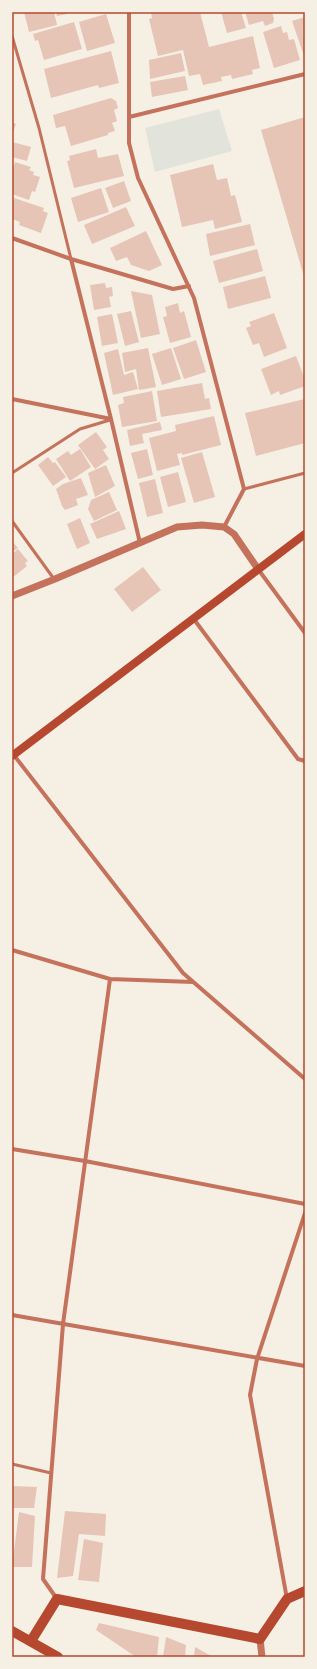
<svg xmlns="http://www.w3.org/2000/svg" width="317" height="1669" font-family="'Nunito Sans',sans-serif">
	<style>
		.green { fill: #e2e4dc }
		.building { fill: #e6c5b7 }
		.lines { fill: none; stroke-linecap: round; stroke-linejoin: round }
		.service { stroke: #c5725c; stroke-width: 3 }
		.minor { stroke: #c5725c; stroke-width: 4 }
		.tertiary { stroke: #c5725c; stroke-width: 7 }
		.secondary { stroke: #b5482f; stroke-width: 8 }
		.primary { stroke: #b5482f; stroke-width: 10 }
		.neatline { fill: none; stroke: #b5482f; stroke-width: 1.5 }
	</style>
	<rect width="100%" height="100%" fill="#f6efe4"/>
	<path class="green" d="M219,109l13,42 -77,21 -10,-44z"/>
	<path class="building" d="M24,12h30l3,13 -28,7z
		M56,12h16v1l-15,3z
		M151,12h49l9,35 44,-11 7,32 -8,2 1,4 -21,5 -1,-4 -10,2 1,4 -19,4 -3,-11 -11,2 -6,-26 -25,6 -9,-37 3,-1z
		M221,12h20l5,16 -19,5z
		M245,12h27l2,7 -1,4 -8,3 -2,-5 -14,4z
		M106,14l9,29 -28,8 -8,-29z
		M305,17v38l-1,1 -12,-35z
		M74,22l8,27 -38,11 -6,-20 -3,1 -2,-7z
		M281,26l2,7 4,-1 2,8 5,-1 6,21 -26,8 -11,-36z
		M111,51l8,32 -20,5 -1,-3 -47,13 -7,-29z
		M181,53l4,18 -35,8 -1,-19z
		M185,76l3,14 -36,7 -2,-15z
		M111,98l5,3 2,7 -4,2 3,11 -5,2 3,8 -7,2v2l-37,11 -6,-20 -9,2 -3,-13z
		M305,117v163l-44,-150z
		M12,122l4,2 -4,11z
		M12,142l19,5 -4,14 -15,-4z
		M96,149l2,9 20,-4 6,22 -50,12 -7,-27 3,-1 -1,-4z
		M15,162l16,5 -2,3 5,2 -1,3 7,2 -5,15 -3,-1 -3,9 -17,-6v-22z
		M213,164l4,16 10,-2 4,18 4,-1 7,27 -27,7 -2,-9 -31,7 -12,-52z
		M124,181l7,20 -18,7 -8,-20z
		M101,188l8,24 -31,10 -7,-24z
		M14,198l30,10 -1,3 5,2 -7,20 -22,-8 1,-3 -8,-3v-15z
		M126,207l9,19 -43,18 -8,-19z
		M250,224l5,21 -45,11 -4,-22z
		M146,231l16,34 -13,6 -18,-6 -4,-8 -11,4 -6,-13z
		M257,249l6,22 -44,12 -6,-22z
		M265,276l6,22 -43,11 -5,-22z
		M105,283l1,5 6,-1 1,9 -4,1 2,10 -17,3 -4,-25z
		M131,291l21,4 8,39 -19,4z
		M178,303l2,10 4,-2 7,26 -21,6 -7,-26 4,-1 -2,-9z
		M131,311l8,31 -14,4 -8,-32z
		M274,313l13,35 -23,9 -5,-14 -6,2 -7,-17 5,-2 -2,-4z
		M112,314l6,29 -16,3 -5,-29z
		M196,340l10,32 -22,7 -11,-31z
		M148,348l8,39 -17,3 -3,-21 -11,3 -3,-19z
		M171,348l10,31 -19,6 -10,-31z
		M118,349l6,26 9,-3 5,17 -25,6 -9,-42z
		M296,356l9,24v6l-25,9 -1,-4 -8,4 -10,-26z
		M202,383l3,16 4,-1 2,11 -50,8 -4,-26z
		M152,391l5,30 -35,6 -4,-22 6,-2 -1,-6z
		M305,399v44l-49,13 -11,-43z
		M214,416l7,29 -39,10v-2l-5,1 3,11 -23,6 -8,-33 27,-7 -1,-6z
		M160,422l2,8 -20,4 2,9 -14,3 -3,-16z
		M96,432l11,15 -4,3 6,9 -14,10 -17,-24z
		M80,449l11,18 -21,14 -14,-22 12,-8 3,4z
		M147,449l6,26 -15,4 -7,-26z
		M202,452l13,45 -21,6 -13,-45z
		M48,457l5,6 2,-1 11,15 -13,9 -15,-21z
		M106,465l9,21 -20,11 -7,-24z
		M178,472l8,30 -18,5 -8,-30z
		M81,478l7,17 -12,4 2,6 -13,5 -3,-4 -6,-17 7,-5z
		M155,479l8,34 -16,4 -8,-34z
		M109,492l8,18 -23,11 -6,-12 3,-9z
		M119,511l7,18 -29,10 -7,-15z
		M80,518l10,25 -13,6 -10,-25z
		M12,541l6,7 -6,4z
		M18,549l10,12 -3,2 2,3 -15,12v-24z
		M143,567l18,23 -29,22 -18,-23z
		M12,1486l25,1 -3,21h-22z
		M65,1511l41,3 -1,22 -26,-2 -6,42 -16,2z
		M19,1512l16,4 -3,51h-20z
		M84,1539l19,4 -4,39 -21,-2z
		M99,1623l60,14 -2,20h-21l-40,-27z
		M166,1637l20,8 -1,12h-22z
		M195,1647l18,10h-19z"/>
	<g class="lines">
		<path class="service" d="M12,36l27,92 32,131
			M12,473l68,-44 30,-9
			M244,489l61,-16
			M12,521l42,58
			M12,1464l39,9"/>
		<path class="minor" d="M129,12v131l9,35 56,120 50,191 -20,38
			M129,117l176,-43
			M12,238l59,21 40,160 29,124
			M71,259l102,30 16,-3
			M12,399l99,20
			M258,569l47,64
			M193,618l105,141 7,2
			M13,754l170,219 122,106
			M12,950l98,29 83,3
			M12,1149l73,12 220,43
			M12,1315l293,51
			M57,1599l-14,-20 20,-255 47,-345
			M287,1599l-37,-204 7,-36 48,-146"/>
		<path class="tertiary" d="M12,596l43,-17 122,-52 25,-2 22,2 10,7 24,35
			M260,1639l2,18"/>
		<path class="secondary" d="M12,756l293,-222"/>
		<path class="primary" d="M12,1631l46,26
			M31,1641l26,-42 203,40 27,-40 18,-8"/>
	</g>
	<rect width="317" height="1669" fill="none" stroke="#f6efe4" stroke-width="26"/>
	<rect x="13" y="13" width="291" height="1643" class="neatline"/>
</svg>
